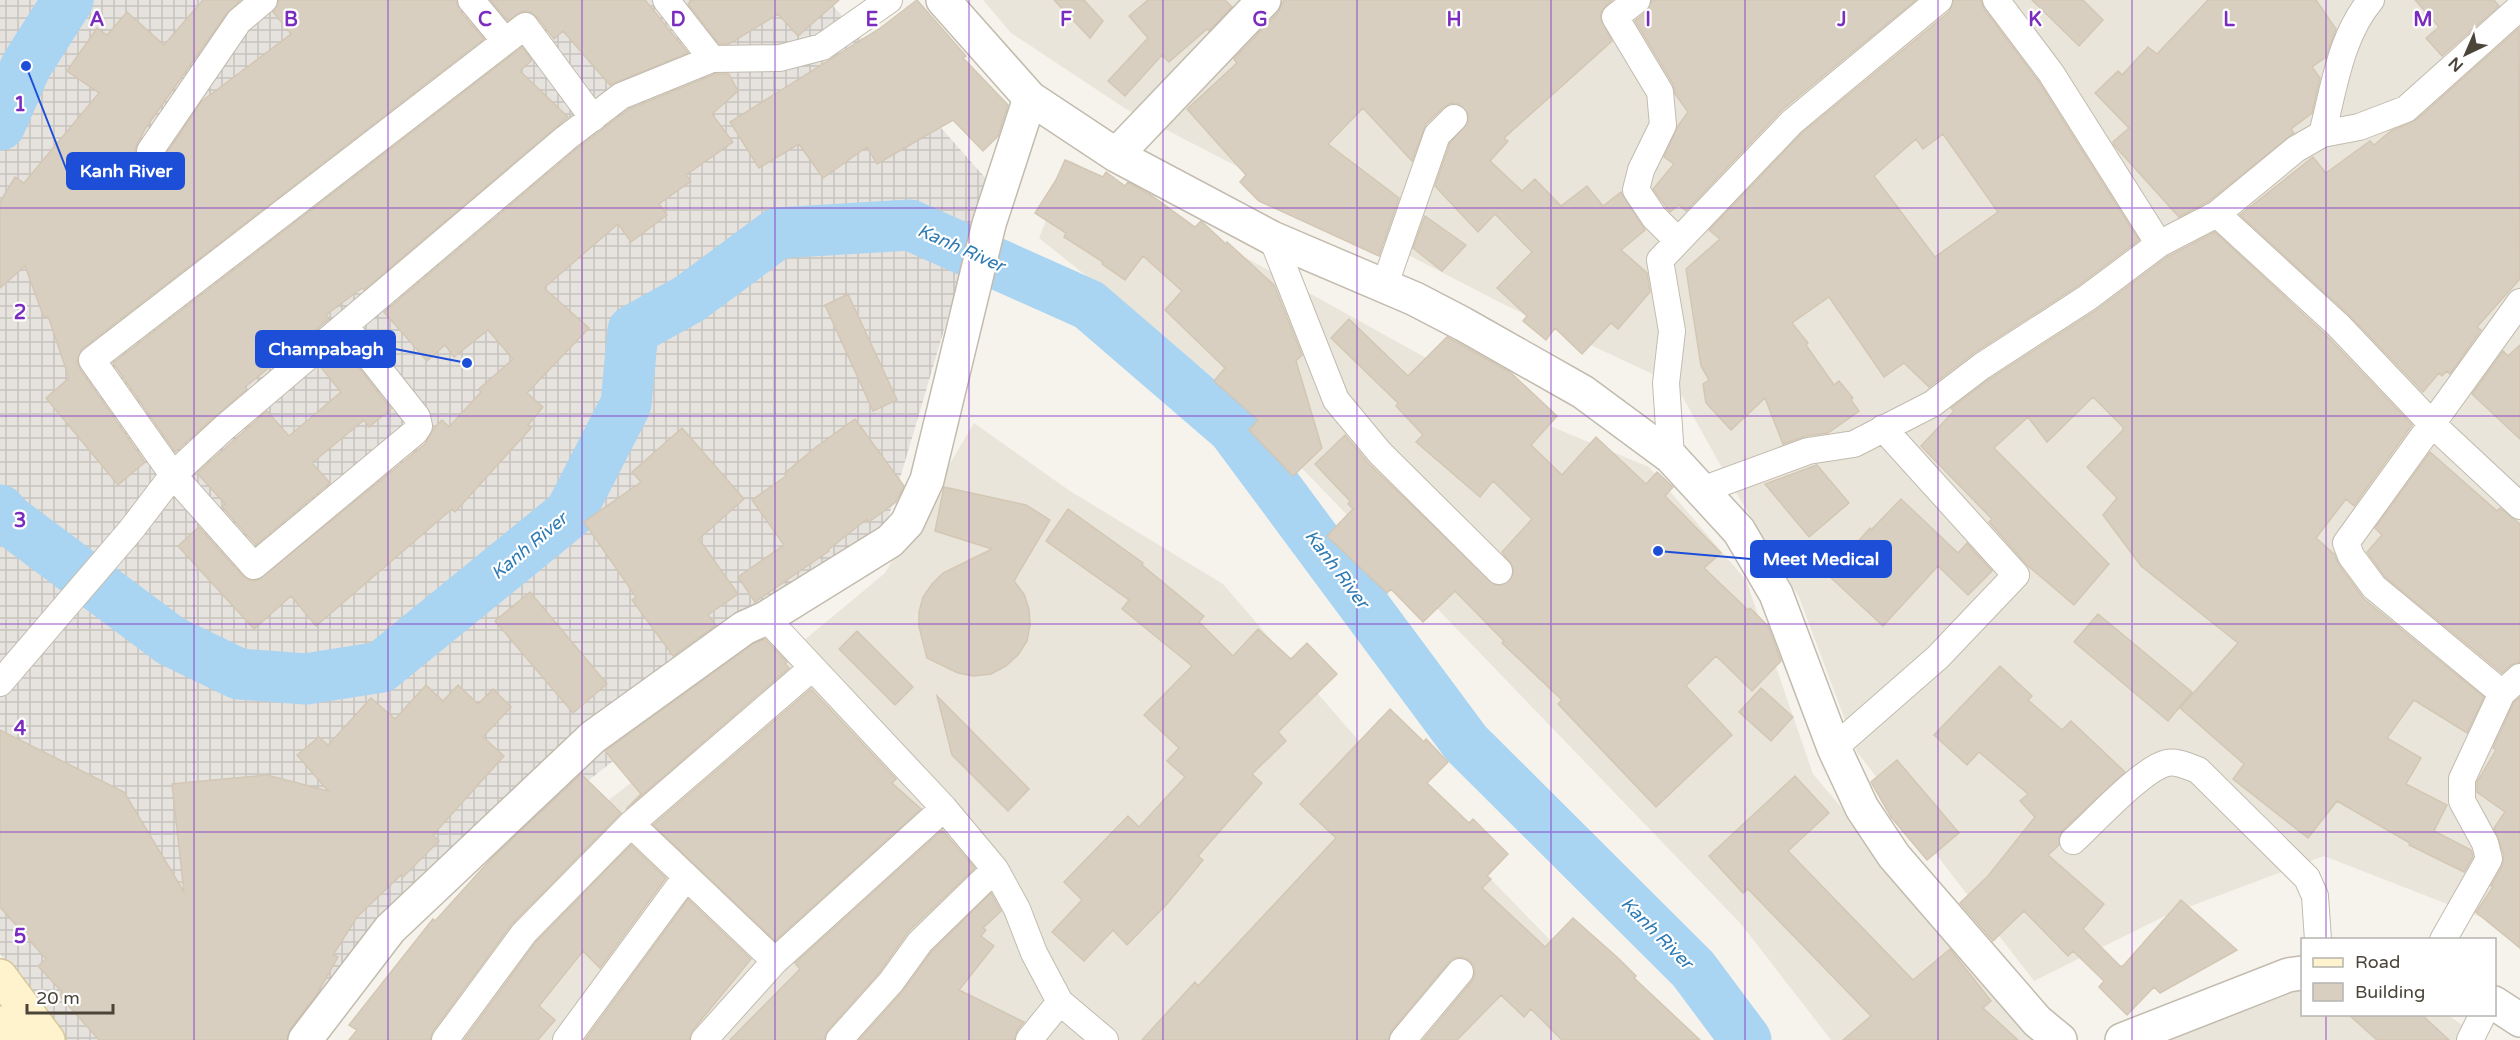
<svg xmlns="http://www.w3.org/2000/svg" width="2520" height="1040" font-family="'Varela Round',sans-serif">
	<style>
		.residential { fill: #eae5da }
		.industrial { fill: url(#industrial-grid) }
		.lines { fill: none; stroke-linecap: round; stroke-linejoin: round }
		.river { stroke: #a9d4f2; stroke-width: 51 }
		.building { fill: #d8cfc1; stroke: #d3c7b4; stroke-width: 1.5; fill-rule: evenodd }
		.minor-casing { stroke: #c2bbae; stroke-width: 28 }
		.tertiary-casing { stroke: #c2bbae; stroke-width: 36 }
		.secondary-casing { stroke: #d6c79b; stroke-width: 36 }
		.minor { stroke: #fff; stroke-width: 26 }
		.tertiary { stroke: #fff; stroke-width: 33 }
		.secondary { stroke: #fff3cd; stroke-width: 33 }
		.grid { fill: none; stroke: #7b2cbf; stroke-width: 1.5; stroke-opacity: 0.55 }
		.labels { text-anchor: middle; dominant-baseline: central; stroke-width: 4.5; stroke-linejoin: round; paint-order: stroke }
		.water-label { font-size: 18px; font-style: italic; fill: #2e7ab2; stroke: #fff }
		.grid-label { font-size: 20px; text-anchor: middle; font-weight: bold; fill: #7b2cbf; stroke: #fff; stroke-width: 4.5; stroke-linejoin: round; paint-order: stroke }
		.leader { fill: none; stroke: #1d4ed8; stroke-width: 2 }
		.callout-dot { fill: #1d4ed8; stroke: #fff; stroke-width: 2 }
		.callout { fill: #1d4ed8; stroke: #1d4ed8; stroke-width: 2 }
		.callout-label { font-size: 18px; text-anchor: middle; font-weight: bold; fill: #fff }
	</style>
	<defs>
		<pattern id="industrial-grid" width="8" height="8" patternUnits="userSpaceOnUse" patternTransform="scale(1.5)"><rect width="8" height="8" fill="#e6e2dd"/><path d="M0 4h8M4 0v8" fill="none" stroke="#c7c3be"/></pattern>
	</defs>
	<rect width="100%" height="100%" fill="#f6f3ec"/>
	<path class="residential" d="M983,0h1537v939l-19,-14 -177,-69 -157,59 -133,66 -177,-229 -58,-155 -71,-118 -52,-94 -175,-82 -375,-194 -115,-76z
		M1070,160l475,264 104,43 97,113 67,194 226,266h-208l-90,-116 -521,-541 -181,-145z
		M974,423l96,68 153,93 154,178 241,248 17,30h-1272l120,-142 176,-137 226,-188z
		M2291,990l11,1v23l146,1 36,25h-329z"/>
	<path class="industrial" d="M0,0h828l160,181 -108,365 -250,202 -230,179 -79,113h-261l-60,-86z"/>
	<g class="lines">
		<path class="river" d="M0,125l26,-59 42,-66
			M0,510l9,10 162,121 68,33 67,5 75,-12 189,-154 56,-109 7,-74 56,-31 89,-66 132,-8 179,80 144,124 233,314 227,226 53,71"/>
	</g>
	<path class="building" d="M203,0h38l-14,13 -82,116 -10,20 1,8 6,7 14,1 6,-5 40,-59 89,-67 -18,-22 6,-12h177l3,10 25,29 -402,310 -5,12 3,8 65,93 -27,23 -72,-87 23,-20 -21,-62 -4,2 -19,-52 -25,22v-86l15,-25 9,6 75,-90 -32,-22 30,-43 10,7 20,-23 37,33z
		M490,0h155l43,53 -78,32 -47,-54 -9,8 -17,-22 -7,-5 -7,-1 -15,10z
		M692,0h147l-41,36 -20,-22 -49,30h-10l-31,-40z
		M917,0l49,56 -3,2 45,47 -10,31 -15,15 -30,-31 -76,44 -10,-17 -44,31 -24,-34 -40,24 -29,-46 149,-93z
		M1054,0h30l19,21 -13,17z
		M1148,0h77l7,7 -23,24 -2,-2 -38,33 -7,-7 -37,41 -17,-15 40,-43 -19,-22z
		M1284,0h328l-10,10 -2,7 12,24 -108,97 4,3 -18,20 32,30 13,-12 26,27 26,-20 16,20 18,-14 24,38 -24,20 26,23 3,19 -32,37 -7,-6 -29,31 -27,-26 -9,12 -23,-19 4,-5 -30,-28 35,-36 -37,-38 -17,18 -43,-46 15,-43 18,-21v-8l-10,-10 -7,-1 -7,4 -18,17 -14,37 -49,-53 -35,36 71,54 -20,58 -120,-55 -19,-19 6,-7 -59,-66 50,-46 -3,-4 44,-46z
		M1652,0h264l-134,110 -96,101 -7,-6 -9,7 -17,-23 21,-25 -10,-7 14,-31 10,-14 -13,-18 -2,-10 -38,-63 12,-10z
		M1954,0h27l3,9 55,73 100,158 -61,46 -104,67 -45,34 -25,-24 -20,14 -55,-80 -37,26 16,20 -2,2 28,40 5,-4 14,17 -2,2 8,11 -31,22 -22,3 -23,8 -18,-46 -34,32 -25,-27 -3,-19 6,-4 -8,-14 -15,-97 34,-30 -11,-9 93,-97 147,-121zM1943,134l55,78 -63,45 -61,-81 42,-37 7,10z
		M2032,0h51l20,20 -24,26z
		M2208,0h108l20,29 -10,28 -14,10 8,11 -8,35 -21,16 3,4 -85,68 -30,16 -65,-72 -1,-3 16,-14 -34,-35 23,-22 4,4 26,-28 9,7z
		M2415,0h79l5,6 -57,50 -16,-18 13,-11z
		M2519,28l1,251 -43,48 4,3 -31,44 -3,-3 -5,5 -3,-3 -16,19 -75,-78 -108,-99 73,-58 13,16 44,-32 4,4 17,-14 25,-11z
		M522,47l10,13 -12,11 48,46 -204,173 -2,-2 -36,27 3,4 -84,68 2,2 -72,63 -62,-89z
		M715,74h14l9,17 -26,23 21,28 -47,33 5,6 -32,23 8,11 -36,27 -13,-18 -74,64 45,40 -62,65 16,14 -15,18 3,3 -76,84 -3,-3 -136,117 -25,-30 -37,33 -76,-83 21,-19 44,49 7,4 7,1 168,-137 9,-16 8,-8 7,7 32,-35 -2,-3 34,-30 -25,-29 -34,27 -9,-12 -18,16 -43,-49 191,-162 54,-41z
		M1065,160l38,17 3,-5 19,14 3,-4 24,14 43,31 6,-6 25,23 1,-2 47,43 28,70 -6,6 26,87 -29,28 -44,-46 9,-10 -44,-39 11,-13 -60,-58 17,-19 -39,-35 -18,24 -23,-16 1,-2 -39,-25 2,-4 -31,-20 21,-33z
		M1425,216l41,29 -24,26 -29,-23z
		M2215,232l112,104 85,89 -58,81 -8,-7 -30,39 18,16 5,11 25,34 120,98 -17,36 -53,-33 -27,38 34,20 -15,26 41,21 -13,26 37,19 2,7 -9,15 -55,-27 1,-2 -73,-42 -29,37 -75,-59 11,-15 -64,-56 58,-65 -97,-77 -38,-51 14,-17 -30,-31 36,-37v-3l-30,-30 -46,45 -19,-25 -34,31 115,116 -35,41 -46,-39 -39,-44 3,-3 -71,-73 33,-35 -3,-3 40,-30 104,-67 72,-54z
		M848,294l49,106 -24,11 -48,-106z
		M1349,319l59,57 39,-39 63,35 47,44 -26,29 31,30 34,-38 50,47 11,-12 16,15 -8,9 56,57 -17,15 44,42 2,-2 18,18 13,35 -29,30 -36,-35 -30,30 46,49 -76,72 -98,-103 4,-4 -60,-57 2,-2 -49,-50 -32,31 -32,-33 -4,4 -60,-57 26,-27 -5,-5 2,-3 -35,-37 30,-29 24,29 126,121h8l10,-10v-8l-11,-15 30,-33 -39,-38 -13,16 -64,-55 7,-7 -27,-29 2,-3 -67,-65z
		M2520,345v94l-48,-45 31,-43 5,5z
		M343,347l48,62 -22,18 -5,-7 -52,43 18,20 -74,62 -34,-38 3,-3 -28,-31 70,-62 22,25 52,-44 -21,-26z
		M855,419l49,67 -8,16 -27,20 -2,-3 -39,31 1,1 -74,51 -17,-25 46,-32 -32,-45 34,-24 -1,-3 31,-26z
		M682,428l62,71 -45,40 39,55 -30,21 8,10 -43,31 -41,-56 4,-3 -52,-75 57,-40 -9,-10z
		M2430,452l67,59 3,-3 20,16v138l-9,3 -9,8 -117,-96 -18,-25 15,-17 -7,-7z
		M1817,465l32,38 -40,34 -44,-53z
		M944,487l82,18 24,15 -36,61 10,13 5,15 1,16 -3,16 -9,14 -12,11 -15,8 -17,2 -16,-3 -31,-15 -8,-31v-15l4,-15 9,-13 11,-11 49,-24 -57,-18z
		M1901,499l57,54 9,-10 25,28 -24,24 -30,-29 -55,60 -55,-51 42,-47 1,2z
		M1068,509l75,54 -1,2 62,51 -5,6 34,34 25,-27 33,30 16,-16 30,31 -59,58 8,9 -34,33 10,9 -64,73 5,4 -36,44 -40,41 -14,-15 -29,31 -32,-29 30,-32 -18,-18 64,-66 11,11 46,-50 -18,-16 12,-13 -35,-33 48,-49 -70,-57 7,-9 -83,-59z
		M530,592l77,92 -34,29 -78,-92z
		M2098,614l94,78 -24,29 -94,-79z
		M857,631l56,56 -18,18 -56,-56z
		M765,639l22,23 -2,2 4,4 -163,141 15,-15 -36,-43 148,-107z
		M2000,666l32,30 -4,4 34,30 9,-9 54,51 -62,58 -4,7v8l-11,10 56,49 -21,25 37,37h3l58,-66 56,50 -77,43 -6,-6 -27,28 -28,-28 5,-6 -31,-30 -5,5 -44,-45 -31,30 -33,-38 28,-27 47,-59 -15,-16 8,-7 -49,-42 -12,13 -33,-30z
		M426,685l17,16 15,-16 20,19 15,-15 18,18 -28,30 21,19 -71,79 6,6 -36,36 -2,-2 -44,42 -24,38 5,2 -21,37 -27,35 -3,11h-188l-40,-45 3,-3 -24,-26 8,-7 -46,-52v-177l124,62 60,100 -12,-108 95,-9 61,16 -31,-36 22,-18 9,8 43,-47 24,21z
		M1761,688l32,29 -22,24 -32,-29z
		M811,689l85,90 -4,4 29,26 -146,132 -122,-116z
		M937,696l92,93 -21,22 -56,-56z
		M2520,697v251l-44,-36 17,-25 -2,-1 11,-20 2,-11 -10,-27 11,-16 -28,-20v-10l19,-32 -3,-2 21,-46z
		M1390,709l34,33 2,-3 22,23 -21,21 42,40 4,-4 35,35 -21,22 4,3 -9,9 63,59 28,-29 45,40 18,18 -2,2 66,62h-138l-31,-31 -7,8 -23,-22 -44,45h-34l49,-59 3,-7 -1,-8 -5,-6 -7,-3 -8,1 -5,4 -57,68 -4,10h-246l53,-58 3,4 138,-148 -36,-34z
		M1897,760l62,73 -32,27 -36,-43 -20,-35z
		M581,774l40,39 -109,111 -79,107 -3,9h-81l8,-10 -8,-5 84,-106 2,2 55,-61z
		M1795,776l34,37 -41,38 125,129 37,-31 41,52 -8,7 35,32h-175l28,-24 -123,-127 -5,4 -34,-37z
		M942,830l33,38 -66,63 -30,42 -51,57 -4,10h-94l70,-71 -5,-6z
		M631,845l35,33 -66,90 -17,-17 -44,55 16,14 -17,20h-74l71,-97z
		M991,893l10,18 -18,17 3,2 -5,6 13,10 -35,44 65,32 -7,9 -3,9h-155l43,-48 29,-40z
		M688,899l63,60 -58,71 -4,10h-104z
		M2348,1014h73l28,26h-72z"/>
	<g class="lines">
		<g class="minor-casing">
			<path id="minor" d="M471,0l34,41
				M666,0l46,59
				M1637,0l-22,17 45,75 3,33 -22,45 -5,20 18,27 24,24
				M1996,0l55,73 108,171
				M2322,134c12,-45 18,-97 49,-134
				M150,151l89,-130 25,-21
				M2217,214l121,111 93,98 89,83
				M1272,238l64,162 44,53 119,118
				M1384,287l53,-152 17,-17
				M345,326l72,91 2,9 -4,6 -161,134 -81,-91 -81,-115 433,-334 68,92
				M1671,457l-5,-74 6,-52 -12,-71 132,-138 147,-122
				M1702,490l106,-39 46,-7 78,-40 50,-38 105,-68 72,-54 58,-30 79,-65 26,-15 37,-7 47,-18 114,-102
				M766,618l178,190 51,61 22,40 17,44 26,49 45,38
				M0,683l131,-153 42,-55 52,-48 341,-289 55,-42 91,-37 68,-1 42,-11 67,-47
				M2502,693l-128,-106 -23,-31 -5,-13 174,-241
				M1834,748l104,-91 78,-82 -133,-147
				M631,824l144,137
				M2073,841c20,-18 70,-73 94,-78 10,-2 22,4 31,7l109,108 8,18 3,44
				M2443,940l46,-81 -4,-16 -23,-42v-22l40,-86 18,-16
				M445,1040l79,-107 107,-109 181,-156
				M566,1040l120,-163
				M704,1040l71,-79 169,-153
				M839,1040l52,-58 29,-40 75,-73
				M1029,1040l31,-38
				M1403,1040l57,-68
				M2470,1040l13,-26"/>
		</g>
		<g class="tertiary-casing">
			<path id="tertiary" d="M943,0l87,98 86,57 156,83 143,61 48,25 120,68 88,65 68,74 37,63 58,154 28,60 32,48 143,165 23,19
				M1116,155l148,-155
				M2494,1003l26,17
				M305,1040l85,-111 203,-192 151,-109 22,-10 124,-77 17,-18 20,-43 62,-256 41,-126
				M2122,1040l166,-65 14,-2"/>
		</g>
		<g class="secondary-casing">
			<path id="secondary" d="M0,976l48,64
				M0,1023l13,17"/>
		</g>
		<use href="#minor" class="minor"/>
		<use href="#tertiary" class="tertiary"/>
		<use href="#secondary" class="secondary"/>
	</g>
	<path class="grid" d="M194,0v1040M388,0v1040M582,0v1040M775,0v1040M969,0v1040M1163,0v1040M1357,0v1040M1551,0v1040M1745,0v1040M1938,0v1040M2132,0v1040M2326,0v940M0,208h2520M0,416h2520M0,624h2520M0,832h2520M2326,1014v26"/>
	<g class="labels">
		<g class="water-label">
			<text transform="translate(961 248) rotate(24)">Kanh River</text>
			<text transform="translate(529 546) rotate(-40)">Kanh River</text>
			<text transform="translate(1337 569) rotate(53)">Kanh River</text>
			<text transform="translate(1657 933) rotate(45)">Kanh River</text>
		</g>
	</g>
	<g class="grid-label">
		<text x="97" y="26">A</text>
		<text x="291" y="26">B</text>
		<text x="485" y="26">C</text>
		<text x="678" y="26">D</text>
		<text x="872" y="26">E</text>
		<text x="1066" y="26">F</text>
		<text x="1260" y="26">G</text>
		<text x="1454" y="26">H</text>
		<text x="1648" y="26">I</text>
		<text x="1842" y="26">J</text>
		<text x="2035" y="26">K</text>
		<text x="2229" y="26">L</text>
		<text x="2423" y="26">M</text>
		<text x="20" y="111">1</text>
		<text x="20" y="319">2</text>
		<text x="20" y="527">3</text>
		<text x="20" y="735">4</text>
		<text x="20" y="943">5</text>
	</g>
	<path class="leader" d="M26 66L67 171M467 363L395 349M1658 551L1751 559"/>
	<g class="callout-dot">
		<circle cx="26" cy="66" r="6"/>
		<circle cx="467" cy="363" r="6"/>
		<circle cx="1658" cy="551" r="6"/>
	</g>
	<g class="callout">
		<rect x="67" y="153" width="117" height="36" rx="6"/>
		<rect x="256" y="331" width="139" height="36" rx="6"/>
		<rect x="1751" y="541" width="140" height="36" rx="6"/>
	</g>
	<g class="callout-label">
		<text x="126" y="177">Kanh River</text>
		<text x="326" y="355">Champabagh</text>
		<text x="1821" y="565">Meet Medical</text>
	</g>
	<rect x="2301" y="938" width="195" height="78" fill="#ffffff" stroke="#b7b4b0" stroke-width="1.5"/>
	<rect x="2313" y="958" width="30" height="9" fill="#fff3cd" stroke="#b7b4b0" stroke-width="1.5"/>
	<text x="2355" y="968" font-size="18" fill="#4b4439">Road</text>
	<rect x="2313" y="983" width="30" height="18" fill="#d8cfc1" stroke="#b7b4b0" stroke-width="1.5"/>
	<text x="2355" y="998" font-size="18" fill="#4b4439">Building</text>
	<g transform="translate(2466 54) rotate(224)" stroke="#ffffff" stroke-width="4.5" paint-order="stroke">
	<path d="M0-4.5L10 22L0 15L-10 22Z" fill="#4b4439"/>
	<text y="-9" font-size="16" font-weight="bold" text-anchor="middle" fill="#4b4439">N</text>
	</g>
	<path d="M27 1004v9h86v-9" fill="none" stroke="#4b4439" stroke-width="3"/>
	<text x="36" y="1004" font-size="18" fill="#4b4439" stroke="#ffffff" stroke-width="4.5" paint-order="stroke">20 m</text>
</svg>
